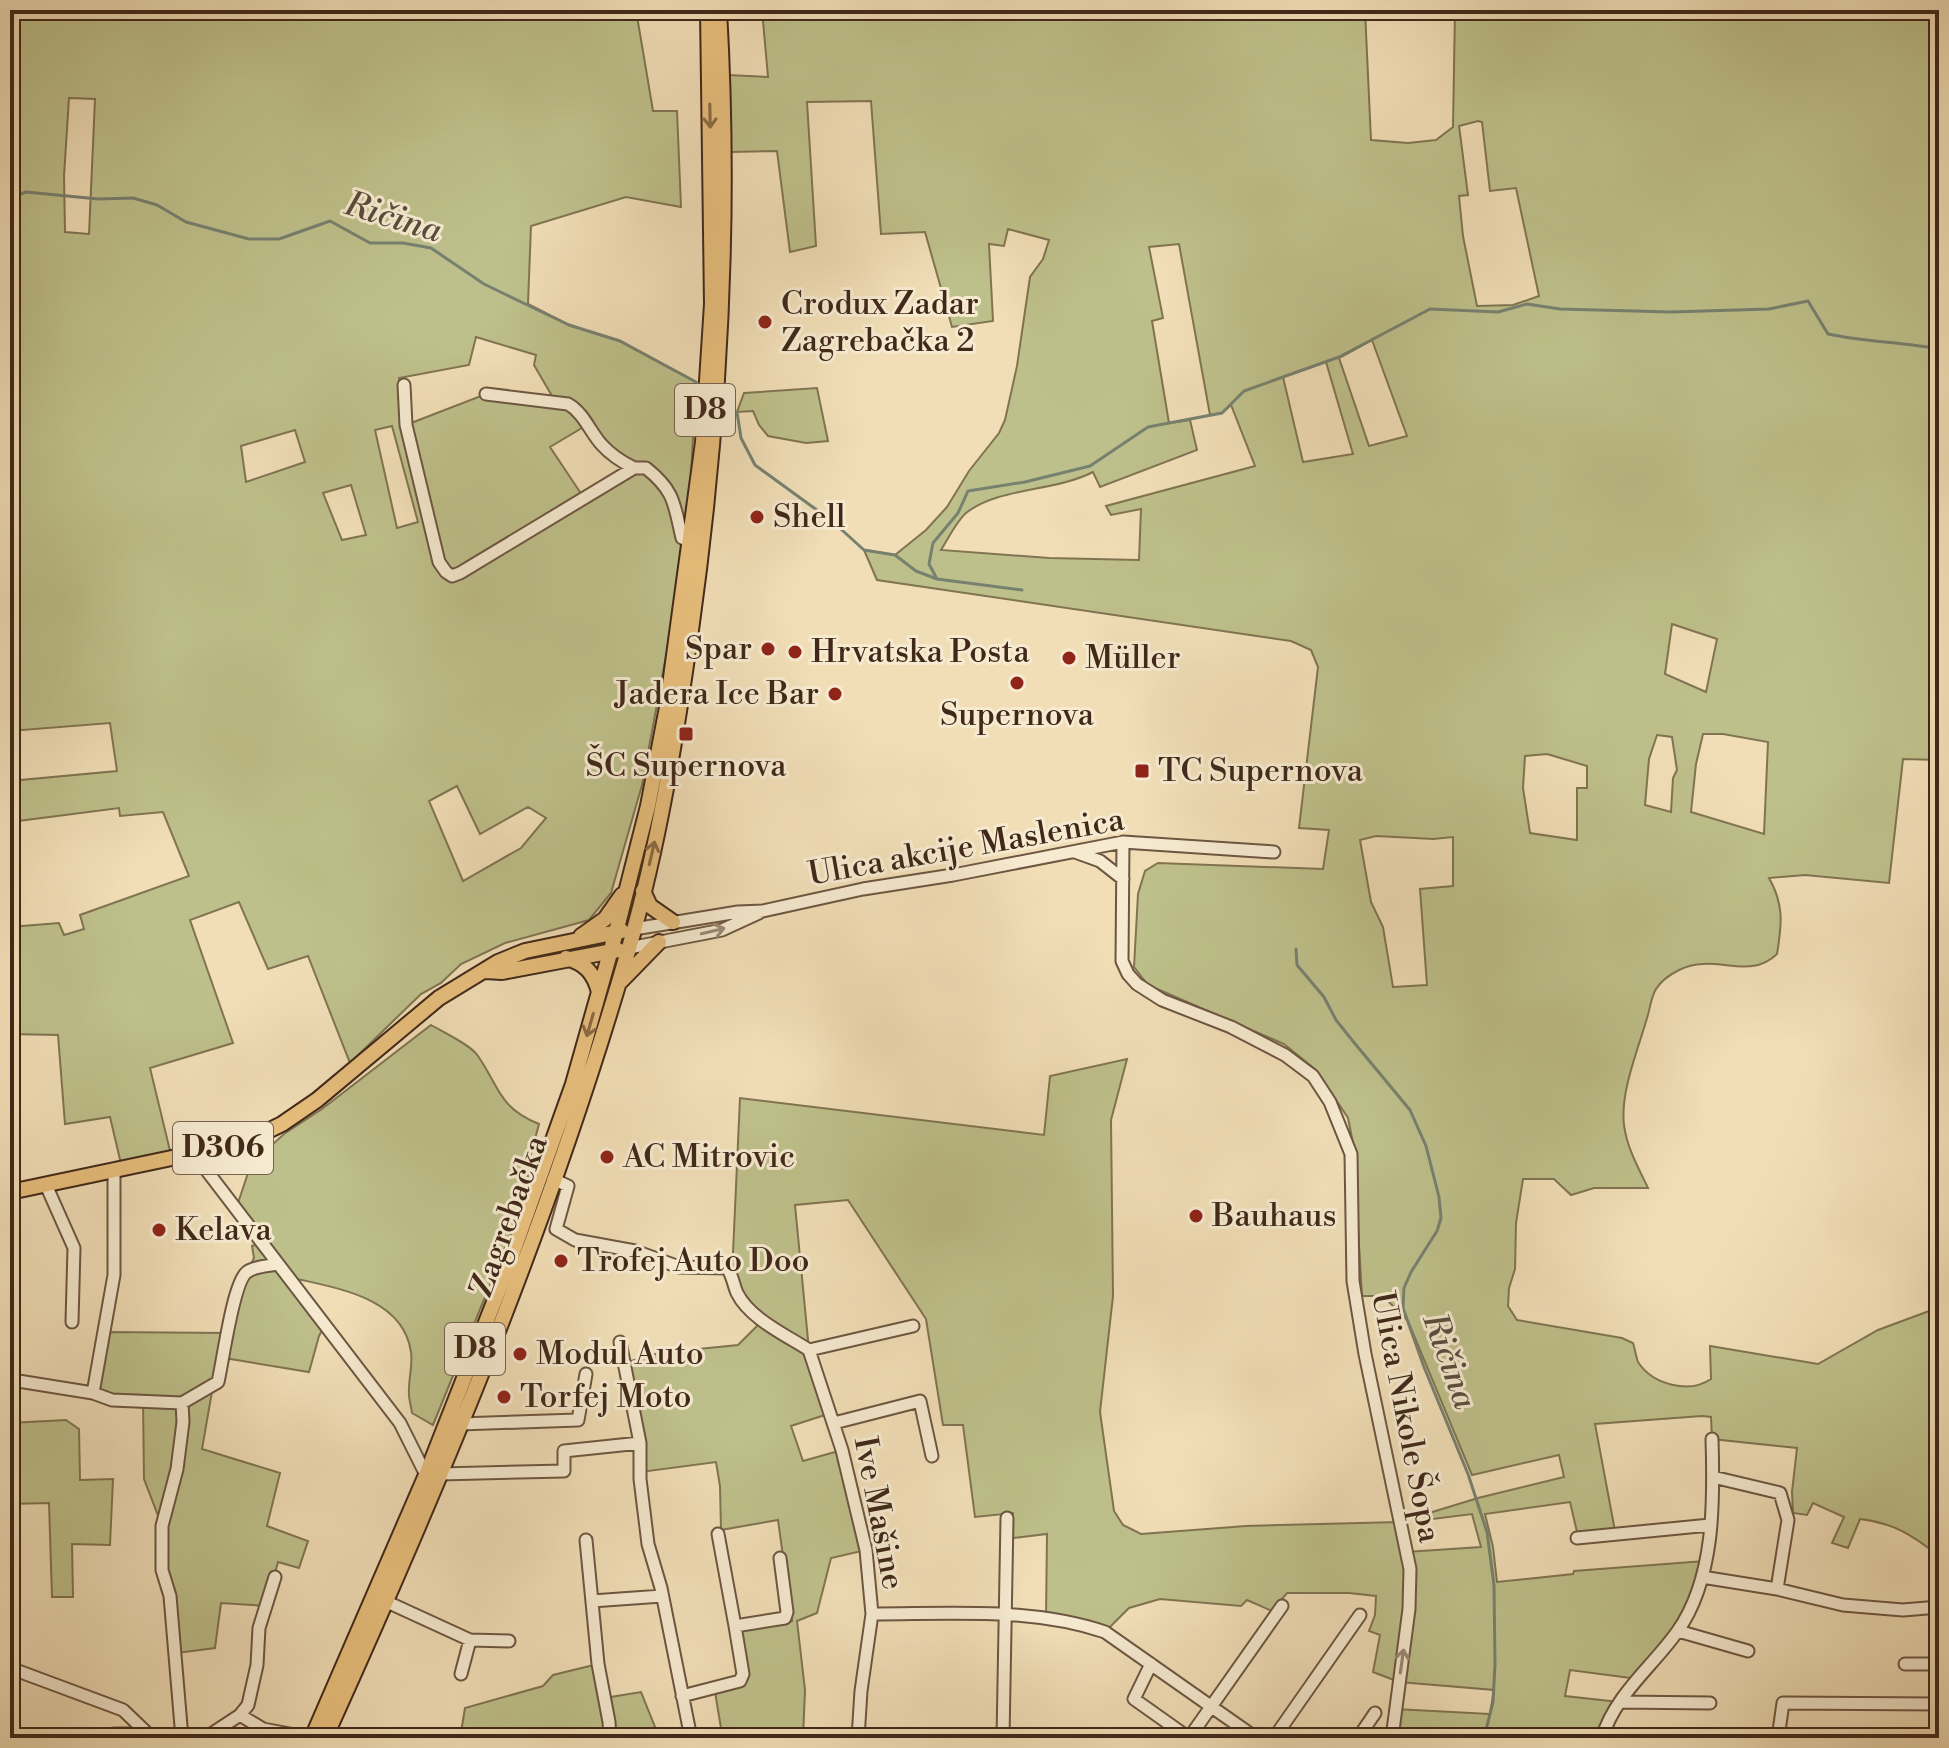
<svg xmlns="http://www.w3.org/2000/svg" width="1949" height="1748" font-family="'Libre Bodoni',serif">
	<style>
		.green { fill: #bec08b; stroke: #807452; stroke-width: 2; fill-rule: evenodd }
		.lines { fill: none; stroke-linecap: round; stroke-linejoin: round }
		.stream { stroke: #778170; stroke-width: 3 }
		.minor-casing { stroke: #6d5641; stroke-width: 15 }
		.major-casing { stroke: #41281a; stroke-width: 18 }
		.minor { stroke: #f6ead0; stroke-width: 11 }
		.major { stroke: #e8bf7c; stroke-width: 14 }
		.oneway { stroke: #8c6c46 }
		.oneway2 { stroke: #9c8975 }
		.poi-dot { fill: #8f2418; stroke: #f6ead0; stroke-width: 3 }
		.labels { text-anchor: middle; dominant-baseline: central; stroke-width: 6; stroke-linejoin: round; paint-order: stroke }
		.shield { fill: #f6ead0; stroke: #776251; stroke-width: 2 }
		.shield-label { font-size: 30px; font-weight: bold; fill: #41281a }
		.poi-label { font-size: 32px; fill: #41281a; stroke: #f6ead0; text-anchor: start }
		.street-label { font-size: 32px; fill: #41281a; stroke: #f6ead0 }
		.water-label { font-size: 34px; font-style: italic; fill: #584d3e; stroke: #f6ead0 }
	</style>
	<rect width="100%" height="100%" fill="#f1deb7"/>
	<filter id="stains"><feTurbulence type="fractalNoise" baseFrequency=".0025" numOctaves="4"/><feColorMatrix values="0 0 0 0 .2 0 0 0 0 .09 0 0 0 0 .02 0 0 0 .5 -.17"/></filter>
	<radialGradient id="worn" r=".72"><stop offset=".6" stop-color="#630" stop-opacity="0"/><stop offset="1" stop-color="#630" stop-opacity=".3"/></radialGradient>
	<path class="green" d="M10,10h626l17,101h24l4,96 -55,-10 -95,29 -3,78 41,21 51,16 76,41 -7,129 -17,113 -30,161 -31,108 -22,27 -84,23 -44,21 -20,19 -20,11 -71,69 -42,-107 -40,13 -29,-67 -49,18 43,123 -83,25 22,91 -50,9 -12,-51 -45,7 -7,-89 -48,-1 4,-88 -4,-1v-18l49,-4 5,12 20,-6 -4,-14 109,-39 -26,-64 -43,4 -1,-8 -109,14v-41l107,-10 -7,-48 -100,8zM69,98l26,1 -6,135 -24,-2 -1,-56zM476,337l60,18 -2,10 21,36 -69,-7 -80,31 -7,-47 70,-13zM587,425l46,44 -49,29 -34,-51zM392,426l26,96 -21,6 -22,-98zM295,430l10,32 -59,20 -5,-36zM351,485l15,50 -24,5 -19,-47zM457,786l23,48 48,-27 18,11 -25,30 -58,33 -34,-80z
		M762,10h603l6,130 37,3 28,-3 17,-13 2,-117h484v750l-36,-1 -14,124 -84,-8 -36,3c15,26 13,46 8,76 -29,28 -62,-2 -98,16 -8,4 -18,11 -23,19 -5,8 -6,20 -9,29 -9,32 -27,74 -23,107 3,23 14,42 24,63h-54l-23,7 -17,-16h-31l-7,44 -1,46 -6,19 -1,18 9,14 105,18 11,5c2,6 3,14 5,19 15,23 51,32 73,17l-1,-33 108,18 60,-34 51,-19h10v245c-27,-21 -45,-33 -79,-37l-12,29 -16,-5 12,-26 -31,-14 -6,12 -14,-2 -1,-21 5,-44 -85,-9 -1,-22 -9,-1 -107,8 20,107 -38,1 -7,-30 -85,12 8,33 4,35 76,-8 1,-3 130,-10 -10,38 -56,80 -68,-9 -5,26 55,6 -18,36h-224l1,-9 14,-1 2,-19 95,5 4,-24 -95,-8 -26,-10 7,-37 -11,-4 6,-16 1,-19 -27,-3h-62l-15,18 -25,-11 -6,6 -81,-7 -31,9 -24,24 -59,-14 1,-84 -34,4v-25l-38,4 -12,-92h-20l-17,-106 -78,-119 -53,5 14,145 22,63 -40,13 12,35 39,-11 24,100 -35,8 -14,55 -20,8 8,69 -2,48h-104l23,-4 -7,-42 25,-11 -5,-55 57,-5 -14,-101 -57,10 -1,-44 -4,-24 -75,10 -17,-109 35,-10 79,-8 25,-25 -8,-6 -23,-39 8,-177 304,37 6,-59 77,-17 -16,61 2,176 -13,116 14,99 9,14 18,9 105,-8 153,-4 7,30 75,-5 -9,-33 -55,7 -1,-4 62,-19 86,-21 -5,-22 -87,20 -64,-154 -25,-25h-21l-9,-153 -5,-25 -32,-48 -32,-26 -136,-59 -14,-18 4,-73 7,-23 13,-8 165,6 6,-39 -30,-2 19,-161 -7,-17 -20,-9 -414,-61 -13,-30 31,5 31,-25 21,-23 22,-36 30,-38 6,-13 12,-54 13,-89 13,-18 6,-19 -41,-11 -4,17 -15,-2 4,77 -41,6 -27,-95 -44,2 -10,-133 -64,1 9,144 -26,6 -13,-101 -46,1 -3,-77 40,2zM1478,121l4,1 8,69 26,-3 23,108 -26,9 -36,1 -14,-70 -4,-40 9,-1 -9,-69zM1179,244l31,171 12,-2 9,-8 24,61 -149,40 5,9 30,-6 -2,51 -90,-2 -108,-8c7,-11 15,-28 25,-37 33,-26 88,-21 127,-41l7,15 97,-37 -7,-30 -21,3 -17,-102 11,-3 -14,-71zM1372,340l35,96 -38,10 -30,-88zM1326,362l27,92 -50,8 -20,-85zM1672,624l45,15 -11,53 -41,-18zM1703,734h20l45,8 -4,92 -73,-22 5,-48zM1657,735l15,2 5,33 -4,8 -2,34 -26,-7 4,-46zM1547,754l40,12v22h-10v52l-47,-7 -7,-45 2,-32zM1376,836l57,3 20,-2v49l-33,3 7,96 -34,2 -10,-60 -12,-25 -11,-62z
		M817,388l11,53 -22,2 -38,-7 -9,-11 -6,-14 -16,1 7,-19z
		M431,1025c12,7 40,20 47,31 22,32 21,52 61,68l-9,33 -3,27 -20,59 -74,182 -21,-12c-1,-8 -4,-16 -3,-24 0,-13 4,-25 2,-37 -8,-56 -77,-64 -122,-75l36,48 -6,11 -10,36 -91,-15 -16,92 78,24 -13,53 41,15 -9,27 -21,-6 -12,44 -45,-3 -6,45 -38,5 -15,-127 -18,-47 -1,-79 -50,-7 11,-61 124,1 9,-41 17,-34 -2,-12 9,-3 -25,-34 15,-45 33,-30 38,-25z
		M66,1420l13,9 1,51 33,-1 -3,66 -38,-1 1,53h-21l-3,-94 -39,1v-81z
		M598,1664l6,34 37,-6 14,35 1,11h-196l5,-30 78,-22 10,-11z"/>
	<g class="lines">
		<path class="stream" d="M10,198l16,-6 72,7 35,-1 24,7 29,17 63,17h30l51,-18 40,22h33l28,5 53,36 85,41 51,16 76,41
			M737,412l4,26 14,27 77,56 32,29 31,5 21,16 21,8 85,11
			M937,579l-8,-15 4,-21 25,-30 10,-22 57,-9 65,-16 58,-39 74,-14 22,-22 95,-34 91,-48 68,3 29,-8 33,5 111,3 98,-3 39,-8 20,33c37,8 74,8 111,15
			M1296,949l1,16 27,32 12,23 16,20 58,70 16,36 13,51 2,21 -4,13 -26,41 -7,16 -1,20 21,59 44,107 19,58 7,53 1,79 -2,38 -9,36"/>
		<g class="minor-casing">
			<path id="minor" d="M404,385l2,40 33,137 7,10 6,4 8,-3 174,-105h12c29,23 28,36 36,70l9,4
				M486,394l82,10c16,9 22,28 34,41 9,10 20,17 32,23
				M1123,842l-1,119 6,13 9,10 25,16 69,27 54,28 28,21 17,26 21,52 2,127 12,73 45,215 -1,40 -17,129
				M1075,852l25,9 23,18
				M634,929l104,-17 25,-1 100,-22 90,-14 170,-33 151,10
				M629,948l93,-18 37,-17
				M194,1154l206,269 26,52
				M114,1170v105l-21,118 19,7 70,3 1,19 -6,47 -15,57v44l8,26 12,142
				M553,1179l15,7 -12,43 19,11 60,11 44,16 48,1c6,8 6,16 10,25 13,26 49,42 72,57
				M46,1185l28,63 -2,74
				M620,1342l20,101v36l8,65 13,44 30,150
				M809,1350l33,100 24,100 6,64 -11,77 -3,47
				M809,1350l104,-24
				M12,1380l81,13
				M182,1403l36,-21c5,-21 15,-100 29,-110 8,-6 22,-6 31,-8
				M834,1423l86,-22 12,55
				M460,1424l118,-4 8,-46
				M440,1474l124,-3v-20l76,-8
				M1713,1477l67,16 8,27 -11,69
				M718,1534l17,92
				M1577,1538l133,-13
				M586,1540l12,124 11,58 1,16
				M1702,1577l75,12 66,16 60,5 36,-3
				M385,1601l85,39 39,1
				M592,1601l70,-5
				M872,1614c78,0 158,-7 233,18l151,106
				M1678,1631l70,20
				M1151,1664l-17,35 55,39
				M1905,1664h34
				M10,1668l113,42 24,23 -33,1 -17,4
				M461,1674l9,-34
				M682,1696l58,-15 3,-7 -8,-48 50,-8 2,-6 -7,-54
				M1620,1702l90,1
				M240,1715l23,14 48,9
				M205,1738l35,-23 8,-10 9,-40 2,-37 16,-51
				M1003,1738l4,-220
				M1003,1738h39
				M1189,1738l93,-132
				M1274,1738l86,-123
				M1358,1738l17,-25
				M1602,1738c13,-43 50,-71 75,-106 38,-53 37,-131 35,-193
				M1778,1738l5,-35 156,1"/>
		</g>
		<g class="major-casing">
			<path id="major" d="M643,891l7,15 23,16
				M581,936l24,-17 17,-24
				M566,958c19,5 28,15 33,34
				M485,971l17,1 116,-22
				M621,981l38,-39
				M10,1192l233,-49 39,-19 35,-24 122,-102 59,-36 27,-11 97,-20
				M312,1738l114,-263 81,-206 66,-185 43,-152 32,-126 19,-99 36,-265 9,-138 -4,-294
				M325,1738c116,-256 226,-519 304,-790 30,-104 47,-211 62,-318 29,-206 40,-412 28,-620"/>
		</g>
		<use href="#minor" class="minor"/>
		<use href="#major" class="major"/>
	</g>
	<defs><path id="oneway-shaft" d="M-6 0H5M1.5-3L5.5 0L1.5 3" fill="none" stroke-width="1.6" stroke-linecap="round" stroke-linejoin="round" transform="scale(2)"/></defs>
	<g class="oneway">
		<use href="#oneway-shaft" transform="translate(710 116) rotate(89)"/>
		<use href="#oneway-shaft" transform="translate(652 853) rotate(-77)"/>
		<use href="#oneway-shaft" transform="translate(590 1025) rotate(106)"/>
	</g>
	<g class="oneway2">
		<use href="#oneway-shaft" transform="translate(713 931) rotate(-13)"/>
		<use href="#oneway-shaft" transform="translate(1402 1661) rotate(-82)"/>
	</g>
	<g class="poi-dot">
		<circle cx="765" cy="322" r="8"/>
		<circle cx="757" cy="517" r="8"/>
		<circle cx="768" cy="649" r="8"/>
		<circle cx="795" cy="652" r="8"/>
		<circle cx="1069" cy="658" r="8"/>
		<circle cx="1017" cy="683" r="8"/>
		<circle cx="835" cy="694" r="8"/>
		<rect x="678" y="726" width="16" height="16" rx="4"/>
		<rect x="1134" y="763" width="16" height="16" rx="4"/>
		<circle cx="607" cy="1157" r="8"/>
		<circle cx="1196" cy="1216" r="8"/>
		<circle cx="159" cy="1230" r="8"/>
		<circle cx="561" cy="1261" r="8"/>
		<circle cx="520" cy="1354" r="8"/>
		<circle cx="504" cy="1397" r="8"/>
	</g>
	<g class="labels">
		<g class="shield">
			<rect x="675" y="384" width="60" height="52" rx="6"/>
			<rect x="173" y="1122" width="100" height="52" rx="6"/>
			<rect x="445" y="1323" width="60" height="52" rx="6"/>
		</g>
		<g class="shield-label">
			<text x="705" y="410">D8</text>
			<text x="223" y="1148">D306</text>
			<text x="475" y="1349">D8</text>
		</g>
		<g class="poi-label">
			<text x="781" y="304">Crodux Zadar<tspan x="781" dy="37">Zagrebačka 2</tspan></text>
			<text x="773" y="517">Shell</text>
			<text x="752" y="649" text-anchor="end">Spar</text>
			<text x="811" y="652">Hrvatska Posta</text>
			<text x="1085" y="658">Müller</text>
			<text x="819" y="694" text-anchor="end">Jadera Ice Bar</text>
			<text x="1017" y="715" text-anchor="middle">Supernova</text>
			<text x="686" y="766" text-anchor="middle">ŠC Supernova</text>
			<text x="1158" y="771">TC Supernova</text>
			<text x="623" y="1157">AC Mitrovic</text>
			<text x="1212" y="1216">Bauhaus</text>
			<text x="175" y="1230">Kelava</text>
			<text x="577" y="1261">Trofej Auto Doo</text>
			<text x="536" y="1354">Modul Auto</text>
			<text x="520" y="1397">Torfej Moto</text>
		</g>
		<g class="street-label">
			<text transform="translate(966 847) rotate(-10)">Ulica akcije Maslenica</text>
			<text transform="translate(509 1216) rotate(-70)">Zagrebačka</text>
			<text transform="translate(1406 1417) rotate(79)">Ulica Nikole Šopa</text>
			<text transform="translate(879 1513) rotate(79)">Ive Mašine</text>
		</g>
		<g class="water-label">
			<text transform="translate(393 218) rotate(17)">Ričina</text>
			<text transform="translate(1449 1361) rotate(70)">Ričina</text>
		</g>
	</g>
	<rect width="1949" height="1748" fill="none" stroke="#f1deb7" stroke-width="40"/>
	<rect x="12" y="12" width="1925" height="1724" fill="none" stroke="#41281a" stroke-width="4"/>
	<rect x="20" y="20" width="1909" height="1708" fill="none" stroke="#41281a" stroke-width="2"/>
	<rect width="100%" height="100%" filter="url(#stains)"/>
	<rect width="100%" height="100%" fill="url(#worn)"/>
</svg>
